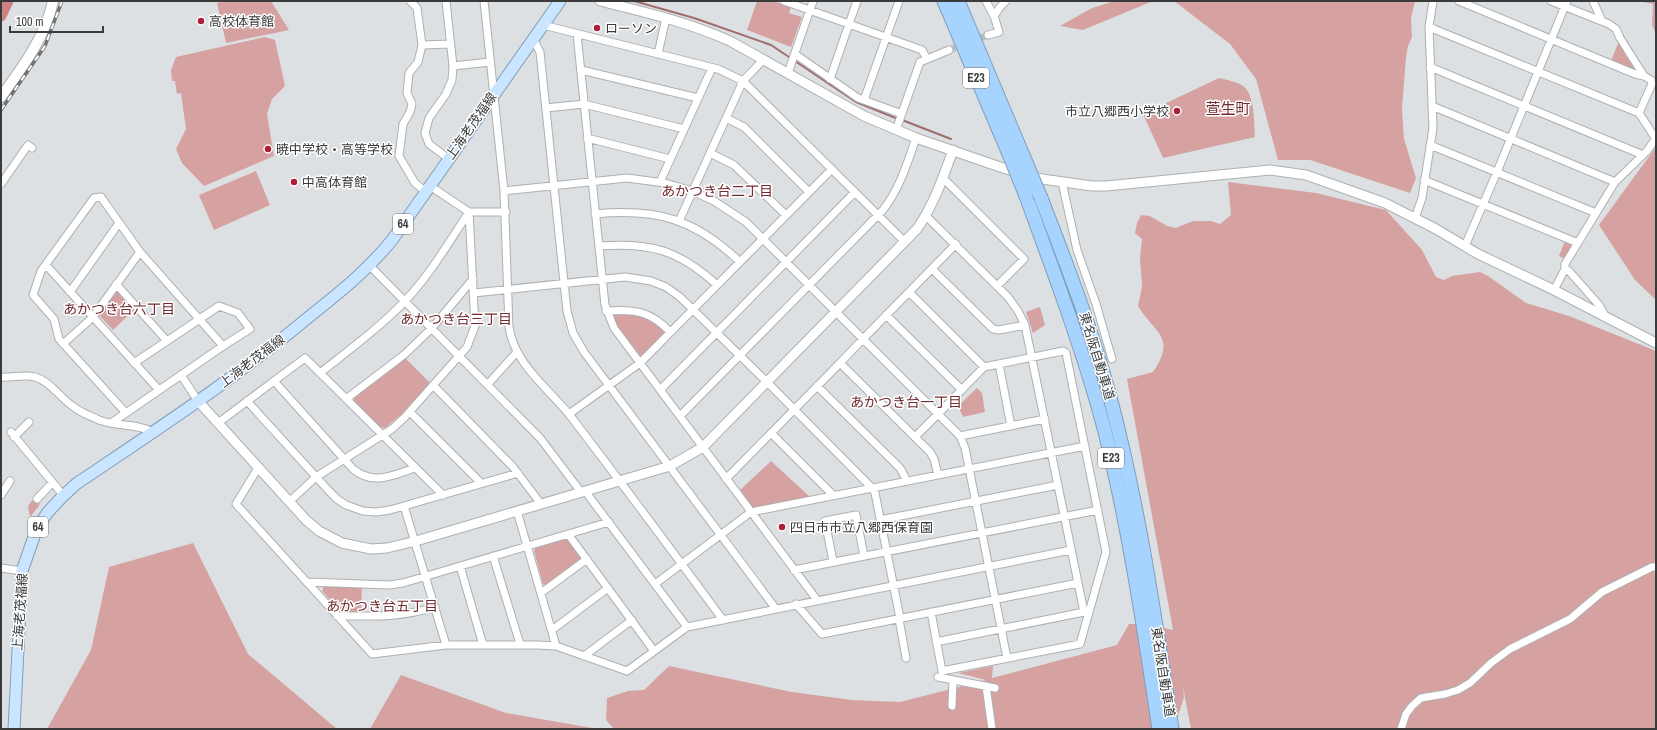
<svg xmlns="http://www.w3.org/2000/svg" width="1657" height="730" font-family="'Archivo Narrow','Noto Sans JP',sans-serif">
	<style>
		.green { fill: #d6a2a1 }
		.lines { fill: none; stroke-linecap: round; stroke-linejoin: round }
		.stream { stroke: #a16c6d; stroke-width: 2 }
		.river { stroke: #ce8282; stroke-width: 11 }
		.minor-tunnel { stroke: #bcbfc1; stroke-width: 7; stroke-dasharray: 7 3.5; stroke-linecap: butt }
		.minor-casing { stroke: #adb0b2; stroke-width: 9 }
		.tertiary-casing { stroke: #adb0b2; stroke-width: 11 }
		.secondary-casing { stroke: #adb0b2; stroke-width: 12 }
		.primary-casing { stroke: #809eba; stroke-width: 13 }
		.motorway-casing { stroke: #809eba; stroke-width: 15 }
		.minor { stroke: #fff; stroke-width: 7 }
		.tertiary { stroke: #fff; stroke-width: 9 }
		.secondary { stroke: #fff; stroke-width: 10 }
		.primary { stroke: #cae5ff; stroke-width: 11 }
		.motorway { stroke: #a7d4ff; stroke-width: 13 }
		.rail-casing { stroke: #717374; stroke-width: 3.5 }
		.rail { stroke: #fff; stroke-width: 2; stroke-dasharray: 6; stroke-linecap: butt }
		.motorway-bridge-casing { stroke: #809eba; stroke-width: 15; stroke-linecap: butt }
		.motorway-bridge { stroke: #a7d4ff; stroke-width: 13 }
		.poi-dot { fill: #b01d36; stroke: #fff; stroke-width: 1.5 }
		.labels { text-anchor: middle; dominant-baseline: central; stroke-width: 3; stroke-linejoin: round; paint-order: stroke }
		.shield { fill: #fff; stroke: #747576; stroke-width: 1 }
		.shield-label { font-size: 12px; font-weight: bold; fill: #393a3b }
		.poi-label { font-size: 13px; fill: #393a3b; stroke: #fff; text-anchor: start }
		.street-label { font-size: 13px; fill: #393a3b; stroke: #fff }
		.neighbourhood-label { font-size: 14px; fill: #722b30; stroke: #fff }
		.quarter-label { font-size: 15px; fill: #722b30; stroke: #fff }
	</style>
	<rect width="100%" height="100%" fill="#dde0e2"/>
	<path class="green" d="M225,1h46l18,29 -63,13 -9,-40z
		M757,1h16l18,6 -2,6 13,4 -11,30 -44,-17z
		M1115,1h38l-70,29 -23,-4 32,-18z
		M1174,1h241l-4,17 1,19 -4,9 -2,11 -4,51 2,31 12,39 -6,15 -100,-33h-32l-22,-81 -26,-35z
		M1638,1h18v33l-4,-9 1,-21z
		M265,37l10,3 10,46 -13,13 -5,15 7,42 -70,30 -22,-23 -6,-14 10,-20 -5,-36 -4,1 -2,-13h-3l-1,-11 5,-13z
		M1619,41l19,29 -2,1 -25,-10z
		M1219,78c8,2 18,4 24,8 12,8 11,38 12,51l-92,21 -20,-44z
		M1656,147v153l-21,-20 -36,-55z
		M256,171l14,34 -56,25 -15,-35z
		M1228,182l88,11 70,17 36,40 14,27 8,3 8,-4 28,-4 8,4 38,27 43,13 87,35v378h-465l-8,-42 1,10 -10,32h-560l-8,-9 1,-22 21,-7 16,-1 25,-24 123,26 60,8 48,2 86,-22 -28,-7 35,-7 -1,12 125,-33 12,-21h17l27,6 -46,-251 26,-7c24,-36 2,-38 -15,-66l4,-19 -2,-29 2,-19 -7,-6 2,-10 4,-8 9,1 17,10 9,2 17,-7h18l9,3 11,-9z
		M1565,241l8,3v2l-8,13 -6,-3z
		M115,291h4l16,18 -22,21 -13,-14v-4z
		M1040,307l5,18 -12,8 -7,-21z
		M613,312c26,1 31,3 52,18v3l-23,23h-3l-21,-28 -6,-12z
		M405,358l25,25 -27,30 -18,15 -6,-1 -25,-25v-5z
		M977,388l5,5 3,19 -22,5 -5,-11z
		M771,461l39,36 -59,11 -12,-17z
		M34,498l6,3 -1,5 -9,11 -2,-11z
		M563,538l7,3 12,15 -1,5 -34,24 -4,-1 -9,-33 2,-4z
		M193,543l55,111 89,75h-290l44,-79 18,-83z
		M324,586l38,1 -1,26h-16l-6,-3 -17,-19z
		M401,675l105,38 92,16h-228z"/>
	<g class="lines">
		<path class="stream" d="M634,1l60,17 77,27 85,57 42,17
			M902,120l49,19"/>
		<path class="river" d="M1,16l7,-15"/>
		<path class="minor-tunnel" d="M949,50l39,-15"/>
		<g class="minor-casing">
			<path id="minor" d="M410,1l7,7 5,37 -4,17 -9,11 -2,20 5,11 -2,8 -7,12 -4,32 16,27 11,9
				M446,1l7,65 -1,14 -6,14 -17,24 -4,15 4,11 20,15
				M484,1l20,190 5,136c6,39 40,61 63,91 51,67 101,134 151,202
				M784,1l138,49 5,9
				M986,1l8,15 5,16 -11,3
				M1459,1l176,73 9,2
				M1551,1l58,23 7,5 4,9 24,38 7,4
				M1593,1l9,20
				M994,16l6,-9 6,-6
				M543,25l175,44 25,12 162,161
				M1429,27l210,86
				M577,34l28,271 9,23 203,272
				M533,39l7,13 27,259 6,22 11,19 192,257
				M422,45l28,-1
				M658,54l8,-36
				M795,54l63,44 44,16
				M453,66l37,-4
				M1430,67l213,88
				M581,70l117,28
				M788,73l25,-72
				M830,79l27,-78
				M1651,80l1,4 -13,29 17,26
				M864,100l35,-99
				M1432,106l183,76
				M546,108l38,-4 100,25
				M726,118l18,9 65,65
				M896,130l24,-68 29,-12
				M587,138l83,21
				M1430,145l166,68
				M710,153l24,12 52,50
				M943,178l81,81 -27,27
				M1424,180l154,63
				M660,182l52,-114
				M1062,182l15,68 19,54 16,55
				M1,184l27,-39 4,3
				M430,186l39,26h37
				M504,191l123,-13 38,5 27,8 22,10 32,21 117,117 93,-95
				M101,197l39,55 83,94 -97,67 -67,-74 -5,-20 -21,-24 8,-24 53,-73z
				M595,214c62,-6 100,5 145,48
				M926,216l82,81 10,14 7,14 59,287
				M1415,218l7,-20 11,-70 -4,-101 4,-26
				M679,221l64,-140 21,-22
				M599,246c51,-4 80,4 118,39
				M1465,246l32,-74 70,-171
				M46,265l113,125
				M370,266l170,172 41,54
				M932,269l61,60 6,1 26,-5
				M1565,269l4,2 30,34 6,11
				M116,284l51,57 52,-35 19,7 12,16 -27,17
				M1554,290l11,-21v-5l50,-82 32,-31 9,-13
				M70,292l49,-69
				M909,292l75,75
				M474,293l151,-16 26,4 15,6 14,10 87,85 105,106 3,5 25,125
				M606,311c28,-2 45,0 64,21
				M886,315l76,75
				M63,344l30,-27 47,-65
				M134,363l33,-22
				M999,364l12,62
				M320,373c29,-23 59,-45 84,-71 26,-27 45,-60 65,-90
				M181,375l17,26
				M1,377c11,1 23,-3 34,0 15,4 26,22 39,30 7,6 17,9 25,13 18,7 38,3 54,12
				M274,381l31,-23 138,137
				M488,384l28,-31
				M433,385l80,82 28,37
				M817,386l83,82 7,13
				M660,390l195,-198
				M346,399l59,-45 27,-26 41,-49
				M247,401l82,90 8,8 9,6 17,6 13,1 14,-2 128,-37
				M410,412l71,71
				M569,414l71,-51 192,-194
				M680,416l203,-206c17,-22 24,-46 33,-72
				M111,423l15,-10
				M218,423l56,-42 79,88c20,17 41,6 62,-1
				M11,432l52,63
				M771,433l62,62
				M960,436l85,-17
				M14,437l15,-15
				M915,437l23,-23 -75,-75 -23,24 90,89 4,7 4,16
				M258,468l-22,36 136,150 74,-9h91l19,1 71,25 60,-44 384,-77
				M726,479l114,-116
				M585,491l102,136
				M1,495l9,-14
				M37,499l15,-16
				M289,502l27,-25 76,-48 12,-11 63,-71 8,-21 -6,-114
				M404,506l42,139
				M517,511l39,135
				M880,520l178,-35
				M568,534l86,117
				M493,556l27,88
				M833,561l-8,-40 31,-6 8,41
				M460,566l23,79
				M1,568l21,3
				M794,570l304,-60
				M307,582l82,3 14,-2 206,-61
				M655,584l96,-72 334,-66
				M541,593l46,-34
				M796,604l26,30 256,-51
				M931,612l11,59 138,-27 26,-92 -40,-199 -3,-2 -79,16 -46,47 22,22 5,12 42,210
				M337,616c37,0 62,2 98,-9
				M899,619l7,39
				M552,630l56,-42
				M936,642l148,-30 3,1
				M584,656l48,-36
				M938,677l57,11
				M986,686l6,43
				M952,706l1,-26
				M1401,729l5,-15 6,-8 9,-8 24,-4 13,-4 12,-7 21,-20 19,-14 60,-30 32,-27 50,-25h4"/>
		</g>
		<g class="tertiary-casing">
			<path id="tertiary" d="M600,1c44,11 88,21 130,40l134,75 52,22 87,30 39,11 50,7h14l164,-16 36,5 79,28 51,26 42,25 76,36 102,53
				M198,401l108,119 13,11 23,12 29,6 16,-1 29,-7 254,-75 33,-19 214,-218c17,-25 26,-51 36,-79"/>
		</g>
		<g class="secondary-casing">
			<path id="secondary" d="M1,97c21,-29 45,-61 52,-96"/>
		</g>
		<g class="primary-casing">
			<path id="primary" d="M14,729l8,-158 15,-43 11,-16 13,-14 15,-14c80,-54 160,-106 234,-168 30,-24 58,-46 82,-76l168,-239"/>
		</g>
		<g class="motorway-casing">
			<path id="motorway" d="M944,1l65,153
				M958,1l64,152
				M1026,196c28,77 57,153 78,232 25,99 40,201 55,301
				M1041,198c25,65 51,131 69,199 29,109 45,221 62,332"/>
		</g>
		<use href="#minor" class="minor"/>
		<use href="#tertiary" class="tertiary"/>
		<use href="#secondary" class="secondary"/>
		<use href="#primary" class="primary"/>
		<use href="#motorway" class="motorway"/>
		<g class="rail-casing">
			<path id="rail" d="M1,110l44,-64 17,-45"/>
		</g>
		<use href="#rail" class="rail"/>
		<g class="motorway-bridge-casing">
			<path id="motorway-bridge" d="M1022,153l19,45
				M1009,154l17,42"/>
		</g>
		<use href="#motorway-bridge" class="motorway-bridge"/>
	</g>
	<g class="poi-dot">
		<circle cx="201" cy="21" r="4"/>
		<circle cx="597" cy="28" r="4"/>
		<circle cx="1177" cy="111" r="4"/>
		<circle cx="268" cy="149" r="4"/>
		<circle cx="294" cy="182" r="4"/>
		<circle cx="782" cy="527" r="4"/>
	</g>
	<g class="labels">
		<g class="shield">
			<rect x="963" y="68" width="26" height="20" rx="3"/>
			<rect x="393" y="214" width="20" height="20" rx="3"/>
			<rect x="1098" y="448" width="26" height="20" rx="3"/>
			<rect x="28" y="517" width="20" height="20" rx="3"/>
		</g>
		<g class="shield-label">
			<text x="976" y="78">E23</text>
			<text x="403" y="224">64</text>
			<text x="1111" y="458">E23</text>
			<text x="38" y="527">64</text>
		</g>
		<g class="poi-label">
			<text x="209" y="21">高校体育館</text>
			<text x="605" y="28">ローソン</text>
			<text x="1169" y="111" text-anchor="end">市立八郷西小学校</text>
			<text x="276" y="149">暁中学校・高等学校</text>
			<text x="302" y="182">中高体育館</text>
			<text x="790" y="527">四日市市立八郷西保育園</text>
		</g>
		<g class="street-label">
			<text transform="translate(471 126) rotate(-55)">上海老茂福線</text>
			<text transform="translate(1097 356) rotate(73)">東名阪自動車道</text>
			<text transform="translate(252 361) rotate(-37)">上海老茂福線</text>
			<text transform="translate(20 612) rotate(-86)">上海老茂福線</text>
			<text transform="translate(1163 672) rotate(81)">東名阪自動車道</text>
		</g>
		<g class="neighbourhood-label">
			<text x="717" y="191">あかつき台二丁目</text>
			<text x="119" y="309">あかつき台六丁目</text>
			<text x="456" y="319">あかつき台三丁目</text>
			<text x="906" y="402">あかつき台一丁目</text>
			<text x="382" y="606">あかつき台五丁目</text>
		</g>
		<g class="quarter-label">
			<text x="1228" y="108">萱生町</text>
		</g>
	</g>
	<rect width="1657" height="730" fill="none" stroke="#393a3b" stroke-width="4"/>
	<path d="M10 26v6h93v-6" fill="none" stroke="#393a3b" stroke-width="2"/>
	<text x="16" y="26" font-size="12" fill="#393a3b" stroke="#ffffff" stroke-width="3" paint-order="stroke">100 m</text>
</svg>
